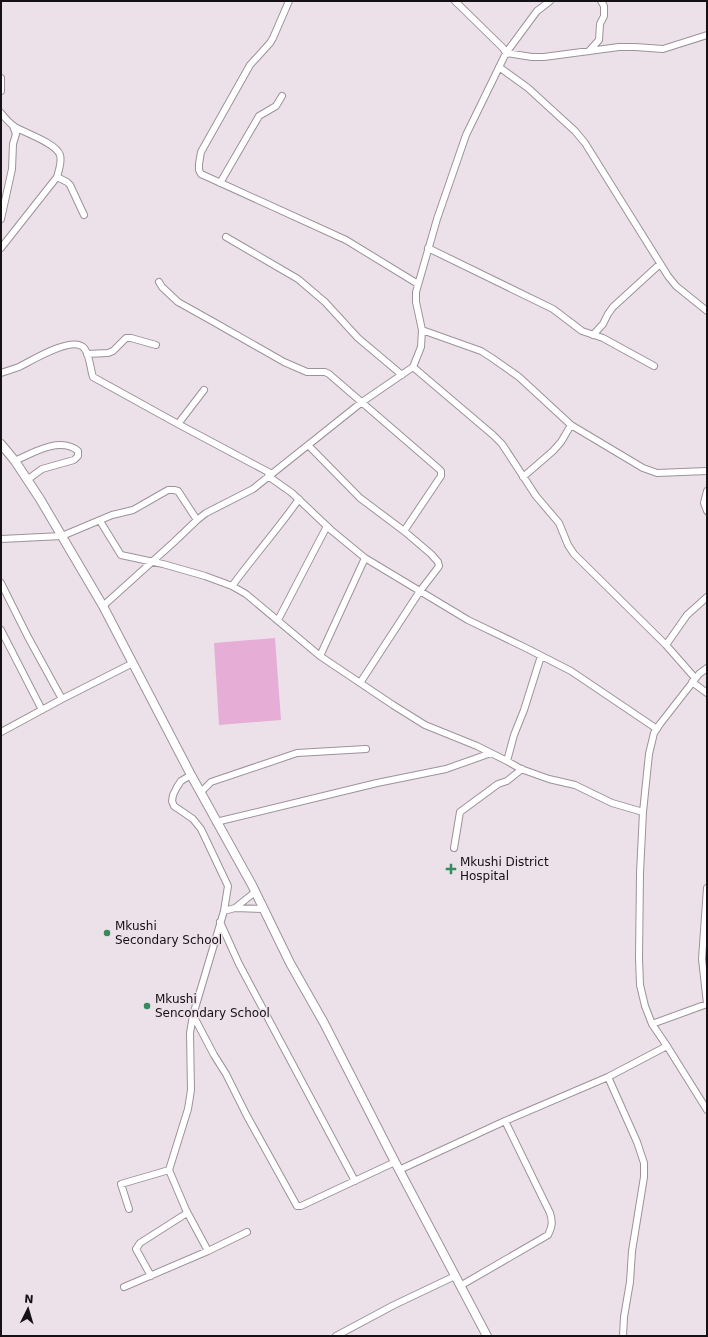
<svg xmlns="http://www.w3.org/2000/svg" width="708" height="1337" font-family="'DejaVu Sans',sans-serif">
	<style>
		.green { fill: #e6aed6 }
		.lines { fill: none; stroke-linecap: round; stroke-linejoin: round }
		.minor-casing { stroke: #9d929a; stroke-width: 8 }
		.tertiary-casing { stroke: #9d929a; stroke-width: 10 }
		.minor { stroke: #fff; stroke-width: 6 }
		.tertiary { stroke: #fff; stroke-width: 8 }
		.poi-dot { fill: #368b5e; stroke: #ede1e9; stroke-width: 1.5 }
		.labels { text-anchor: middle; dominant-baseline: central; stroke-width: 3; stroke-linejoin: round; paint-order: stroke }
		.poi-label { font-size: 12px; fill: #151114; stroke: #ede1e9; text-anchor: start }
	</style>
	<rect width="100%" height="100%" fill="#ede1e9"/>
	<path class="green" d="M275,638l6,82 -62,5 -5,-82z"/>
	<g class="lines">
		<g class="minor-casing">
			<path id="minor" d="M289,1l-16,37 -3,5 -20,22 -49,87 -2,12v6l2,4 145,66 72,44
				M455,1l48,47 3,5 26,4h12l75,-10h16l28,2 44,-14
				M589,51l10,-11 1,-16 4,-8v-10l-3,-5
				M499,67l29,21 47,43 10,12 83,133 8,10 31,25
				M1,78v13
				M1,113c4,5 8,10 14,14 10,6 41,16 45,28 2,7 -1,15 -3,22l-56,71
				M57,177l10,5 3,3 14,30
				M220,183l39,-67 17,-10 6,-10
				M1,219l11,-50 1,-25 3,-10 -3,-8
				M226,237l72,42 27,23 33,36 44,37
				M428,248l125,61 29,22 21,7 51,28
				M159,282l3,5 16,15 34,19 72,41 23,10h18l4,2 110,95 2,2v5l-37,55
				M422,330l59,21 11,7 27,19 52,48 72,43 14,5 50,-2
				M593,335l10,-11 5,-10 5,-7 47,-43
				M87,354l21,-1 5,-2 13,-13h5l25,7
				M413,367l80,68 9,9 34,52 23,27 9,22 6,9 92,91 29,33
				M1,373c6,-2 12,-4 18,-6 12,-6 54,-32 65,-19 6,7 6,20 9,29l85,47 94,50
				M178,424l26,-34
				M308,445l52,53 44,33 27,23 7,8 1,4 -2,3 -17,22 -60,92
				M15,461c17,-8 45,-25 63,-10v5l-4,4 -32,9 -15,11
				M268,476l24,17 39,37 34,28 103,62 58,28 45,23 86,58
				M523,477l30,-26 8,-9 10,-17
				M707,491l-3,12 3,8
				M100,521l21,34 42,9 42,12 27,10 14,8 74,62 73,49 32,20 52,21 30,15 14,8 28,10 26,6 37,18 31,9
				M1,539l61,-3 50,-21 21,-5 35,-20h6l4,1 19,29
				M1,583l27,54 34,62
				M232,586c22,-30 46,-57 67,-87
				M103,606l71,-64 23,-22 9,-7 47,-24 109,-87 51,-35 8,-20 1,-17 -6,-28v-10l21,-73 29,-84 40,-82 31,-42 13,-10
				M278,620l49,-94
				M1,630l41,80
				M666,645l21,-30 20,-18
				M320,656l45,-98
				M707,668l-8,6 -39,50 -6,9 -5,21 -6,58 -3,61 -1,85 1,27 5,21 7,18 15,22 40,64
				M692,682l15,11
				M1,732l61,-33 71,-36
				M507,761l7,-26 10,-25 17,-54
				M191,775l-10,6 -4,6 -4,8 -1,6 2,5 19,13 8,10 27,57 -4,25 -31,104 -3,18 1,57 -3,19 -19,61 17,40 22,41
				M201,792l10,-10 86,-29 69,-4
				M216,822l161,-39 69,-14 45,-16
				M454,848l6,-36 38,-28 9,-3 15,-12
				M235,908l20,-16
				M224,911l11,-3 29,1
				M220,922l19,42 116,217
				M707,1004l-5,-45 5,-71
				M193,1015l21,40 12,19 21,42 50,90h4l94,-44
				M652,1024l55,-20
				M608,1077l29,65 7,21v14l-12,74 -2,31 -6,35 -1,19
				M399,1170l106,-49 103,-44 59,-31
				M129,1209l-8,-25 48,-14
				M151,1276l-15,-27 4,-6 47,-30
				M460,1286l88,-51c4,-8 5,-13 2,-22l-45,-92
				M124,1287l84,-36 39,-19
				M336,1336l58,-31 61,-29"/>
		</g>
		<g class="tertiary-casing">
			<path id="tertiary" d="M1,444l14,17 25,38 63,107 88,169 61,110 38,78 34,60 71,139 92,174"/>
		</g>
		<use href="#minor" class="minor"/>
		<use href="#tertiary" class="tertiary"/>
	</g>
	<g class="poi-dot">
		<path d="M449 863h4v4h4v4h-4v4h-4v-4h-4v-4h4z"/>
		<circle cx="107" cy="933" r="4"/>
		<circle cx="147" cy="1006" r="4"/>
	</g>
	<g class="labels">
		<g class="poi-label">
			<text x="460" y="862">Mkushi District<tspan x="460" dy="14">Hospital</tspan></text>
			<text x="115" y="926">Mkushi<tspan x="115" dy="14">Secondary School</tspan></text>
			<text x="155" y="999">Mkushi<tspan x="155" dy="14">Sencondary School</tspan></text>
		</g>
	</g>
	<rect width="708" height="1337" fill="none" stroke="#151114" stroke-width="4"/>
	<g transform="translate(28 1309) rotate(5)" stroke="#ede1e9" stroke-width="3" paint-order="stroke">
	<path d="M0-3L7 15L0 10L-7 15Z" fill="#151114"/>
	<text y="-6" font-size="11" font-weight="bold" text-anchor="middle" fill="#151114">N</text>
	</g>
</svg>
